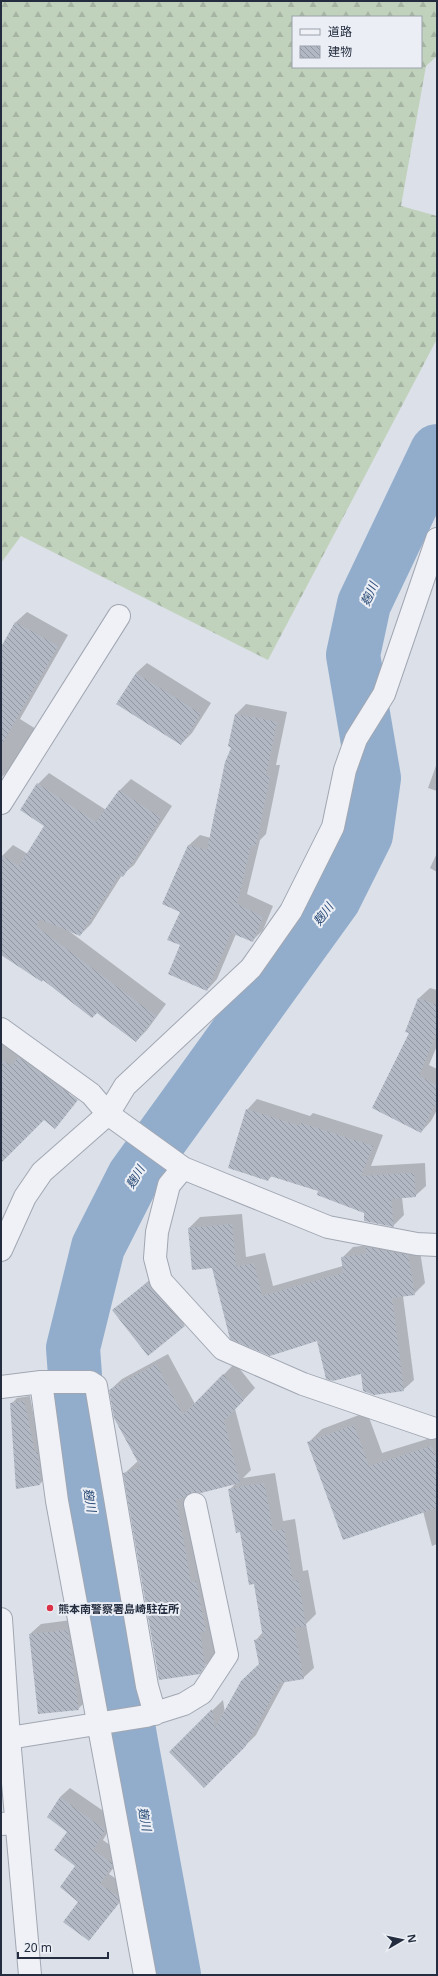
<svg xmlns="http://www.w3.org/2000/svg" width="438" height="1976" font-family="'Noto Sans','Noto Sans JP',sans-serif">
	<style>
		.forest { fill: url(#forest-firs); fill-rule: evenodd }
		.shadow { fill: #0003 }
		.lines { fill: none; stroke-linecap: round; stroke-linejoin: round }
		.river { stroke: #92adcc; stroke-width: 54 }
		.building { fill: url(#building-back-hatch) }
		.minor-casing { stroke: #a1a7b2; stroke-width: 24 }
		.tertiary-casing { stroke: #a1a7b2; stroke-width: 24 }
		.minor { stroke: #eff1f6; stroke-width: 22 }
		.tertiary { stroke: #eff1f6; stroke-width: 22 }
		.poi-dot { fill: #db3248; stroke: #ebeff5; stroke-width: 1.5 }
		.labels { text-anchor: middle; dominant-baseline: central; stroke-width: 4; stroke-linejoin: round; paint-order: stroke }
		.poi-label { font-size: 11px; font-weight: bold; fill: #242d3f; stroke: #ebeff5; text-anchor: start }
		.water-label { font-size: 12px; font-style: italic; fill: #2a4b77; stroke: #ebeff5 }
	</style>
	<defs>
		<pattern id="forest-firs" width="22" height="20" patternUnits="userSpaceOnUse"><rect width="22" height="20" fill="#c1d2bc"/><path d="M5 1l3.5 6h-7zM16 11l3.5 6h-7z" fill="#a6b5a3"/></pattern>
		<pattern id="building-back-hatch" width="6" height="6" patternUnits="userSpaceOnUse"><rect width="6" height="6" fill="#b2b9c5"/><path d="M-1 5l2 2M0 0l6 6M5-1l2 2" fill="none" stroke="#9197a1"/></pattern>
	</defs>
	<rect width="100%" height="100%" fill="#dce0e8"/>
	<path class="forest" d="M1,1h436v55l-11,10 -25,140 36,10v123l-169,321 -247,-124 -20,27zM293,17h128v50h-128z"/>
	<path class="shadow" d="M27,612l41,23 -48,84 16,10 -24,38 -11,11v-129l15,-27z
		M147,663l64,40 -19,30 -11,11 -45,-71z
		M246,704l41,8 -11,53h4l-14,69 -6,6 -13,54 26,12 -10,24 -11,11 -16,-7 -19,45 -10,11 -26,-45v-33l-18,-8 26,-59 11,-10 11,3 22,-90 3,-34z
		M437,763v28l-9,-3z
		M49,773l57,37 14,-20 11,-11 41,27 -38,59 -12,10 -31,49 -11,11 -11,-4 97,73 -19,26 -11,11 -39,-29 -96,-58v-97l12,-12 15,9 18,-28 -8,-42z
		M437,853v19l-7,-4z
		M430,988l7,2v56l-8,19 8,4v41l-6,11 -10,11 -10,-99 -5,-2 13,-33z
		M1,1041l75,39 -16,31 -16,8 -43,42z
		M257,1099l53,17 3,-3 70,22 -12,31 54,-3 1,23 -11,10 -13,1 2,18 -11,11 -73,-36 -48,-14 -4,4 -21,-70z
		M242,1214l4,43 19,-4 8,33 70,-20 -1,-8 11,-11 16,-2h50l6,38 -11,11 -11,2 11,84 -11,10 -41,-17 -149,-106 -24,-39 11,-11z
		M159,1272l36,43 -46,39 -35,-44z
		M168,1354l27,50 40,-41 20,25 -20,21 16,61 -8,8 32,-5 8,48 12,-2 8,52 5,-1 8,44 -10,10 8,44 -11,10 -18,3 -29,54 -52,52 -34,-35 53,-52 2,13 35,-49 -4,-24 7,-8 -9,-49 -25,-93 7,-7 -44,8 -3,2 27,160 -17,20 -74,-200 13,-12 -28,-71 12,-11z
		M30,1396l15,82 -5,6 -29,-80 6,-6z
		M367,1412l15,41 55,-17v108l-5,2 -9,-35 -114,-69 13,-13z
		M79,1619l10,79 -11,11 -48,-75 11,-10z
		M70,1788l45,31 -12,21 18,13 1,3 -13,18 18,12 1,6 -39,48 -10,-39 -3,-35 -16,-69z"/>
	<g class="lines">
		<path class="river" d="M174,1975l-43,-233 -51,-299 -7,-95 25,-101 36,-71 200,-277 32,-64 8,-57 -21,-123 11,-51 73,-153"/>
	</g>
	<path class="building" d="M15,622l43,24 -57,100v-99z
		M136,673l65,41 -20,31 -65,-41z
		M235,714l42,8 -11,53 4,1 -14,70 -5,-1 -14,59 26,13 -10,25 -22,-9 -24,58 -39,-17 12,-29 -13,-5 13,-28 -18,-8 26,-59 19,5 18,-88 6,-14 -3,-2z
		M37,783l59,39 23,-32 42,28 -38,59 -4,-2 -39,61 -40,-17 -4,7 120,90 -20,26 -39,-29 -5,5 -49,-38 -1,2 -41,-27v-100l18,11 25,-40 -24,-16z
		M418,998l19,7v27l-18,44 18,9v16l-16,32 -49,-25 37,-75 -4,-1z
		M18,1057l60,43 -23,29 -11,-9 -43,43v-104l11,7z
		M246,1109l54,17 1,-3 72,23 -12,30 53,-3 2,24 -25,2 3,28 -30,-6v-8l-47,-18 1,-4 -48,-15 -2,5 -40,-13z
		M232,1224l4,43 18,-4 8,33 81,-23 -2,-16 25,-3v-7l42,8 7,40 -23,3 12,93 -30,4 -11,-4 -2,-17 -28,7 -7,-2 -9,-38 -47,15 -40,-17 -18,-71 -20,2 -4,-42z
		M148,1282l4,7 33,37 -37,30 -36,-46z
		M156,1364l27,51 40,-41 21,26 -20,21 16,62 -39,10 -9,-1 -7,5 -9,3 15,82 5,-1 10,50 -6,1 5,34 -5,8 -41,6 -36,-207 18,-5 -27,-50 -5,-28z
		M24,1401l11,51h3l2,33 -24,4 -6,-86z
		M354,1425l15,41 63,-20 5,15v47l-94,32 -36,-98z
		M264,1483l9,48 11,-2 9,52 5,-1 8,46 -12,2 10,51 -24,4 -35,64 -41,41 -35,-36 43,-43 3,19 26,-47 18,-17 -5,-24 9,-2 -9,-54 -5,1 -9,-53 -4,1 -8,-44z
		M68,1630l11,80 -41,4 -9,-80z
		M60,1797l45,33 -12,20 19,13v4l-12,17 18,12 1,7 -30,38 -26,-19 15,-20 -18,-15 15,-21 -21,-16 13,-18 -20,-15z"/>
	<g class="lines">
		<g class="minor-casing">
			<path id="minor" d="M1,803l118,-187
				M1,1029l90,65 17,20 75,54 145,59 89,17 20,1
				M108,1114l17,-28 126,-118 40,-57 42,-84 12,-57 11,-31 28,-45 53,-155
				M183,1168l-14,17 -12,47 -2,26 6,23 62,68 80,35 129,44
				M41,1382h49l6,4 51,300 8,28
				M1,1387l40,-5 16,119 88,474
				M9,1738l137,-22 38,-12 18,-11 25,-38 -32,-151
				M1,1824l15,-1"/>
		</g>
		<g class="tertiary-casing">
			<path id="tertiary" d="M1,1250l24,-53 17,-25 66,-58
				M1,1619l8,119 21,237"/>
		</g>
		<use href="#minor" class="minor"/>
		<use href="#tertiary" class="tertiary"/>
	</g>
	<circle class="poi-dot" cx="50" cy="1608" r="4"/>
	<g class="labels">
		<g class="poi-label">
			<text x="58" y="1608">熊本南警察署島崎駐在所</text>
		</g>
		<g class="water-label">
			<text transform="translate(369 594) rotate(-67)">麹川</text>
			<text transform="translate(323 914) rotate(-54)">麹川</text>
			<text transform="translate(135 1177) rotate(-59)">麹川</text>
			<text transform="translate(90 1500) rotate(80)">麹川</text>
			<text transform="translate(145 1819) rotate(79)">麹川</text>
		</g>
	</g>
	<rect width="438" height="1976" fill="none" stroke="#242d3f" stroke-width="4"/>
	<rect x="292" y="16" width="130" height="52" fill="#ebeff5" stroke="#9ba1ac"/>
	<rect x="300" y="29" width="20" height="6" fill="#eff1f6" stroke="#9ba1ac"/>
	<text x="328" y="36" font-size="12" fill="#242d3f">道路</text>
	<rect x="300" y="46" width="20" height="12" fill="url(#building-back-hatch)" stroke="#9ba1ac"/>
	<text x="328" y="56" font-size="12" fill="#242d3f">建物</text>
	<g transform="translate(402 1940) rotate(81)" stroke="#ebeff5" stroke-width="3" paint-order="stroke">
	<path d="M0-3L7 15L0 10L-7 15Z" fill="#242d3f"/>
	<text y="-6" font-size="11" font-weight="bold" text-anchor="middle" fill="#242d3f">N</text>
	</g>
	<path d="M18 1952v6h90v-6" fill="none" stroke="#242d3f" stroke-width="2"/>
	<text x="24" y="1952" font-size="12" fill="#242d3f" stroke="#ebeff5" stroke-width="3" paint-order="stroke">20 m</text>
</svg>
